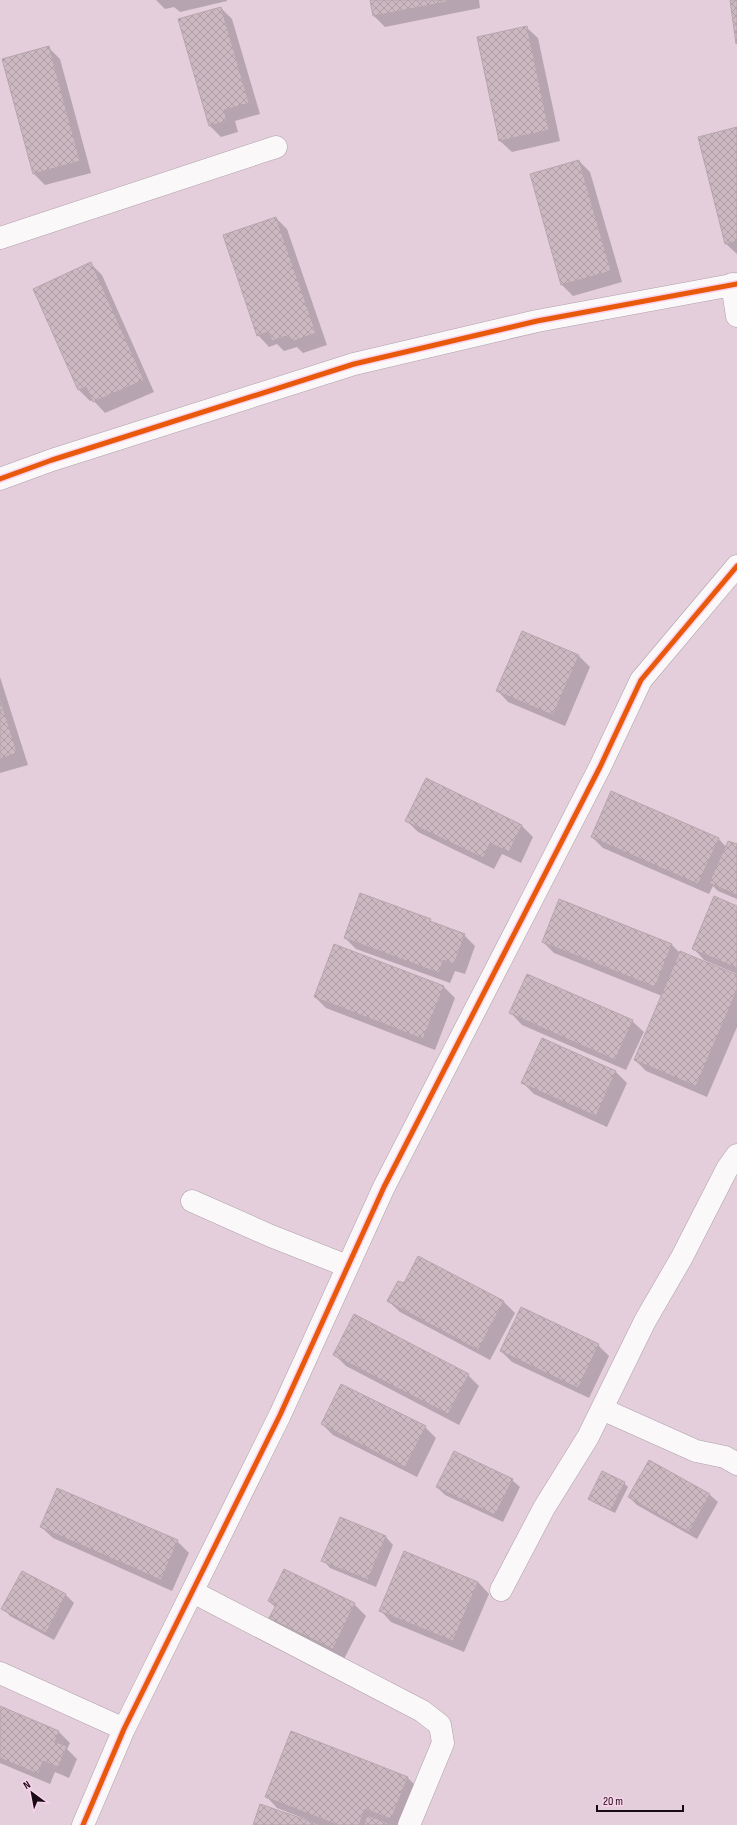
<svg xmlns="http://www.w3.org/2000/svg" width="737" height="1825" font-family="'Sofia Sans Condensed',sans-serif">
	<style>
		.shadow { fill: #0003 }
		.building { fill: url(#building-cross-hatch); stroke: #b7a5ae }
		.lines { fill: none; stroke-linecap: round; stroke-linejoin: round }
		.street-casing { stroke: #af9fa9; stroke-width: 23 }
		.street { stroke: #fbf8fa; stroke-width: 22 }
		.cycleway-casing { stroke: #fad2eb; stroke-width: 8 }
		.cycleway { stroke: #e8590c; stroke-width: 5 }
	</style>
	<defs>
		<pattern id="building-cross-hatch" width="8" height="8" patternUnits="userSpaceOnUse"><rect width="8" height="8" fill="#cbb8c1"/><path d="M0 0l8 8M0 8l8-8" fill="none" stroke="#ae9da5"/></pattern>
	</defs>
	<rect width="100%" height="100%" fill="#e4cedc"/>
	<path class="shadow" d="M156,0h71v1l-47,11 -6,-5 -9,2z
		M371,0h108l1,8 -95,19 -11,-11z
		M221,8l11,11 28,95 -25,7 3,11 -17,5 -11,-11 -31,-106z
		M526,27l12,11 22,103 -48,11 -12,-11 -22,-103z
		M49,48l11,11 31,114 -46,12 -11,-11 -31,-114z
		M737,128v126l-11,-10z
		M579,161l11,11 32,110 -49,14 -11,-11 -31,-111z
		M276,218l11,11 40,116 -24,8 -6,-6 -13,4 -7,-7 -8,3 -11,-12z
		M91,264l11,11 52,117 -49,21 -12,-13 -3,1 -11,-11z
		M522,632l57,24 11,11 -25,59 -57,-24 -11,-12z
		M0,677l28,88 -28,8z
		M426,780l96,46 11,11 -12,26 -19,-9 -8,15 -76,-37 -12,-12z
		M592,837l126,1 8,9 11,-1v53l-19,-8 -5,-5 -4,8 -106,-46z
		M560,900l112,45 8,8 57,24v50l-30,70 -61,-26 -11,-11 27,-64 -108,-43 -11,-11z
		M737,907v67l-33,-14 -11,-12z
		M430,920l4,4 30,11 11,11 -10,28 -10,-3 -5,12 -94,-34 -11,-11z
		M443,986l12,12 -20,52 -109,-42 -11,-11z
		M511,1013l121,8 12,11 -18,38 -104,-45z
		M542,1039l74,33 11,11 -20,44 -73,-33 -11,-11z
		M419,1257l85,45 11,11 -25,47 -90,-48 -12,-11 16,-16z
		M598,1345l11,11 -20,42 -77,-36 -11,-11z
		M334,1354l134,21 11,11 -20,39 -113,-59z
		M322,1424l103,3 11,11 -19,39 -84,-42z
		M650,1461l60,34 8,7 -21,37 -60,-34 -8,-8z
		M512,1480l8,7 -17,35 -58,-27 -8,-8z
		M624,1483l4,4 -13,26 -22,-11 -4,-3z
		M58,1489l119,52 12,12 -17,38 -119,-53 -12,-11z
		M386,1537l7,8 -17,42 -46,-19 -7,-8z
		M23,1572l43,23 8,8 -20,37 -44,-24 -7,-8z
		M478,1582l11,12 -25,58 -73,-30 -11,-12z
		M269,1601l85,3 12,12 -22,43 -62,-30 -11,-11 5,-10z
		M0,1707l59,25 11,11 -3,6 10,10 -8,19 -14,-6 -5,12 -50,-21z
		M408,1778l11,11 -14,36h-151l54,-4v-1l-31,-12 -11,-12z"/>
	<path class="building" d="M370,0h86l-83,16z
		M730,0h7v43l-1,1z
		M221,7l28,96 -25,7 3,11 -18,5 -31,-107z
		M527,26l22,104 -50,11 -22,-104z
		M49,46l31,115 -47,13 -31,-115z
		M737,127v114l-12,3 -27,-107z
		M579,160l32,111 -50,14 -31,-111z
		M276,217l40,116 -25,9 -2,-7 -17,6 -4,-9 -11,4 -34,-101z
		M91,262l53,118 -51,22 -7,-15 -8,3 -45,-101z
		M522,631l57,24 -26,60 -57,-24z
		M0,698l17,55 -17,6z
		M426,778l96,47 -13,27 -19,-9 -7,15 -78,-37z
		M611,791l108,47 -21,46 -107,-47z
		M728,841l9,3v51l-28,-12z
		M360,893l71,26 -1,2 35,13 -11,30 -11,-4 -4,13 -95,-35z
		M714,896l23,10v62l-45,-19z
		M559,899l113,45 -17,43 -113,-45z
		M334,944l110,42 -21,53 -109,-42z
		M680,951l57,24v15l-41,96 -62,-26z
		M527,974l106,46 -18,40 -106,-47z
		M542,1038l74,33 -20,45 -75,-33z
		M418,1256l86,45 -26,49 -91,-49 11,-20 6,2z
		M521,1307l78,37 -21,44 -78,-37z
		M354,1314l115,60 -21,40 -115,-59z
		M341,1384l85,42 -21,41 -84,-43z
		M454,1451l59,28 -18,36 -59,-28z
		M649,1460l61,34 -21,38 -61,-35z
		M602,1471l23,11 -14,28 -23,-11z
		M57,1488l121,52 -17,40 -121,-53z
		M340,1517l46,19 -18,44 -47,-19z
		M404,1551l74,31 -25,59 -74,-30z
		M284,1569l71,34 -22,46 -64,-31 7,-13 -8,-4z
		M22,1571l44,23 -20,39 -45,-24z
		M0,1706l59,25 -4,11 12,4 -9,21 -15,-6 -5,13 -38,-16z
		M291,1731l117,46 -17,42 -26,-10 -6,16h-21l-73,-28z
		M260,1804l61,21h-68z
		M367,1815l21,8 -1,2h-23z"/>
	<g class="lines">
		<g class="street-casing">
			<path id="street" d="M0,238l276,-91
				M732,284l5,32
				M0,479l52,-19 302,-96 183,-43 200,-37
				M192,1201l79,35 76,30
				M602,1409l94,42 29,6 12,7
				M501,1590l43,-82 44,-71 57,-116 37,-64 45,-88 10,-14
				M193,1592l229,119 18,14 3,18 -34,82
				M0,1673l124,56
				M83,1825l41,-96 156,-314 104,-228 216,-420 41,-87 96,-114"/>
		</g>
		<use href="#street" class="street"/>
		<g class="cycleway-casing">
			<path id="cycleway" d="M0,479l52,-19 302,-96 183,-43 200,-37
				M83,1825l41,-96 156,-314 104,-228 216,-420 41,-87 96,-114"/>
		</g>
		<use href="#cycleway" class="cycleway"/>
	</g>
	<g transform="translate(32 1793) rotate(328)" stroke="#fad2eb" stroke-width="3" paint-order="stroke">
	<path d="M0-3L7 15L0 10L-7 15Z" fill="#180b14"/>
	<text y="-6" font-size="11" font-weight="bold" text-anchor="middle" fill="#180b14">N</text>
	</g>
	<path d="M597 1805v6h86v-6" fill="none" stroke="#180b14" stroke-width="2"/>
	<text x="603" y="1805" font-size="12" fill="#180b14" stroke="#fad2eb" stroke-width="3" paint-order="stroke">20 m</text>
</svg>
